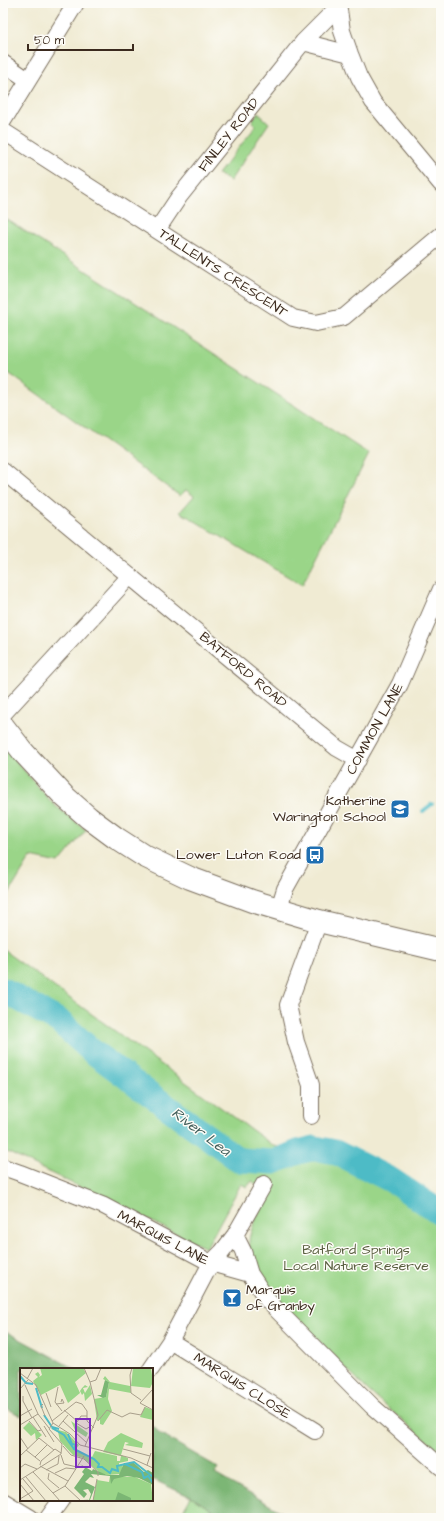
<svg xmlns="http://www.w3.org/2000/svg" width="444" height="1521" font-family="'Architects Daughter',sans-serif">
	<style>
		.green { fill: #9ad588; stroke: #6a8053 }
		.forest { fill: #7bb674; stroke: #5b7049 }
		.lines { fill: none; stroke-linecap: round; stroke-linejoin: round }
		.stream { stroke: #4dbbc6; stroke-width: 4 }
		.river { stroke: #4dbbc6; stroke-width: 25 }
		.street-casing { stroke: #7a6e5d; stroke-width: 18 }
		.secondary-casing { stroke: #7a6e5d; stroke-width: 24 }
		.street { stroke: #fff; stroke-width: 16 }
		.secondary { stroke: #fff; stroke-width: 22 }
		.labels { text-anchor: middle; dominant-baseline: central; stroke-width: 3; stroke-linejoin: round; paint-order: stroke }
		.street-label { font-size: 14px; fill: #3b2a1e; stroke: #fdfcf7 }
		.poi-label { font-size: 14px; fill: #3b2a1e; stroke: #fdfcf7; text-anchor: end }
		.park-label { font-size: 14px; fill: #585d3e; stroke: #fdfcf7 }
		.water-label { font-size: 15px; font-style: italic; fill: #415d59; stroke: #fdfcf7 }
		.inset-river { fill: none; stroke: #4dbbc6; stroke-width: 2 }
		.inset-road { fill: none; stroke: #a89e8b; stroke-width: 1 }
		.view { fill: #7b2cbf; fill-opacity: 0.15; stroke: #7b2cbf; stroke-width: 2 }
		.inset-edge { fill: none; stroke: #3b2a1e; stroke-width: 2 }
	</style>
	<rect width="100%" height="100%" fill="#fdfcf7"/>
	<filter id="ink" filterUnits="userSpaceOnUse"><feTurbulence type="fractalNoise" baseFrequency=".025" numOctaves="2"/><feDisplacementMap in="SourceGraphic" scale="8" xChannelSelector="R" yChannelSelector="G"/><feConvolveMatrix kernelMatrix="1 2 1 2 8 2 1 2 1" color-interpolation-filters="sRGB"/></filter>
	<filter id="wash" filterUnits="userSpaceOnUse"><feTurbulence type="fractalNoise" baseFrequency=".012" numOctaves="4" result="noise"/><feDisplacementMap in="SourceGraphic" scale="16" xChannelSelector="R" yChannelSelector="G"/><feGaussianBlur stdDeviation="0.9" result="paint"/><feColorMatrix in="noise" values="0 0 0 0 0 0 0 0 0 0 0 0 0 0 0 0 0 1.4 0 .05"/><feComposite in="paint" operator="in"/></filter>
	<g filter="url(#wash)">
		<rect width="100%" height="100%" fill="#f0ebd3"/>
		<path class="green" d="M258,113l11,10 -39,58 -12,-7 38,-48 -4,-5z
			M3,217l366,237 -67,131 -122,-73 14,-16 -8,-6 -6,6 -177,-127z
			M3,746l50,58 33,26 -27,33 -28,-6 -28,46z
			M3,950l271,196 24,6 17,-4 20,4 56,28 50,33v239c-20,-17 -41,-33 -61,-51 -26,-22 -49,-48 -73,-73 -19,-20 -56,-54 -58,-84 -1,-14 14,-38 19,-51l-16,-12 -5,6 -6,-3 -35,64 -203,-98z
			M191,1497l34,21h-46z"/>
		<path class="forest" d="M3,1330l72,39h-54v47l-18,-10z
			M152,1425l8,9 59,34 -4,6 77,44h-67l-34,-21 -39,-18z"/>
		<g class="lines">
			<path class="stream" d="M423,811l9,-7"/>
			<path class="river" d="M3,990l56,31 34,31 146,108 35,2 24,-10 17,-4 20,4 56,28 50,33"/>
		</g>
	</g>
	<g filter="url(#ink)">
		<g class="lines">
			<g class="street-casing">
				<path id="street" d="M338,3l4,28 8,23 9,23 14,25 68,82
					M303,42l47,12
					M3,63l25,17
					M3,121l73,-118
					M3,131l290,187 23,5 28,-6 97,-82
					M157,230l22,-33 124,-155 35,-35
					M3,471l334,277 21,12
					M3,714l127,-138
					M279,908l6,-19 115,-205 41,-95
					M311,1116v-31l-15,-43 -8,-37 31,-84
					M3,1167l17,6 84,33 107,57 39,11
					M235,1235l8,16 7,23 18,27 104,105 69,61
					M170,1341l145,90
					M151,1369l19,-28 41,-78 11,-11 13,-17 29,-51
					M3,1501l28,17
					M48,1518l13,-18"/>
			</g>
			<g class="secondary-casing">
				<path id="secondary" d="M3,726l21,27 40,43 25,22 27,20 28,18 46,22 62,23 67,20 122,29"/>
			</g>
			<use href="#street" class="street"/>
			<use href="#secondary" class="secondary"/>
		</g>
	</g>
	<defs>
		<g id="school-square" transform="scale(1)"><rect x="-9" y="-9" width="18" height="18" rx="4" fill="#1f6fb2" stroke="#fdfcf7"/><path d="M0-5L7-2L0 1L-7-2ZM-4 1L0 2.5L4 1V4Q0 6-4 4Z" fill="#fff"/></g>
		<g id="bus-square" transform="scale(1)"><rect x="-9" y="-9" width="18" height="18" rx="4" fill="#1f6fb2" stroke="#fdfcf7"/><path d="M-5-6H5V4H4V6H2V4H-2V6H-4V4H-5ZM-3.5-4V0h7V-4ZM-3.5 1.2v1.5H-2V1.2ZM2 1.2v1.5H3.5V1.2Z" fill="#fff"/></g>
		<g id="bar-square" transform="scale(1)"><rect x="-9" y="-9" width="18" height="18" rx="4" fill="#1f6fb2" stroke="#fdfcf7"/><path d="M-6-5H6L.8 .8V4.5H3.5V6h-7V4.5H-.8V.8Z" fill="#fff"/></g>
	</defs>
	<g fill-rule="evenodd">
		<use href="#school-square" x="400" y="809"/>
		<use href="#bus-square" x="315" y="855"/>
		<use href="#bar-square" x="232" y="1298"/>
	</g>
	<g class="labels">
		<g class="street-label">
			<text transform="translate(229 135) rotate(-52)">FINLEY ROAD</text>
			<text transform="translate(223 273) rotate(33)">TALLENTS CRESCENT</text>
			<text transform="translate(243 670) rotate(40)">BATFORD ROAD</text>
			<text transform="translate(375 729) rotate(-61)">COMMON LANE</text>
			<text transform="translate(163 1238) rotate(28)">MARQUIS LANE</text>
			<text transform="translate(242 1386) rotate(32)">MARQUIS CLOSE</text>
		</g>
		<g class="poi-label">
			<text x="386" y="801">Katherine<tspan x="386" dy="16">Warington School</tspan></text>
			<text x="301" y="855">Lower Luton Road</text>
			<text x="246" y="1290" text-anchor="start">Marquis<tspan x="246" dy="16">of Granby</tspan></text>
		</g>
		<g class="park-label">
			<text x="356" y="1250">Batford Springs<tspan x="356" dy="16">Local Nature Reserve</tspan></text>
		</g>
		<g class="water-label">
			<text transform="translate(201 1132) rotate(37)">River Lea</text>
		</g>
	</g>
	<g transform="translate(20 1368)">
		<rect width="133" height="133" fill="#f0ebd3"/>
		<path d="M20,0h43l3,5 -11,9 5,11 -12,10 -8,-18 -19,10 -8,-14 5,-4 -3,-3 3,-2 2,3 -1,2 3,-2zM113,0h18l2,14 -3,6 -19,-2zM85,8l5,6 20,4 1,7 -22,-4 -1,10 4,12 -9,14 -3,-1v-5l-3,2 -3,-22 12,-2 3,-15 -6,-3zM65,17l3,2 -5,1 2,5 5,-8 2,9 -7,7 -1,-8 -2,2 -2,-4 2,-3zM125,39l8,3v10l-13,-3zM51,53l17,12 -2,4 -11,-7zM9,54l13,13 -6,5 -1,-7 -4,3 -8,-8zM30,60l16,4 13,13 -3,4 15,10 4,-8 22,5v5h3l1,-5 -18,-4 5,-10 13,-9 22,10 -1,5 -17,-3 4,-2 -4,-1 -4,13 7,3v3l-9,2v2l4,-1 -2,10 -14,1 -7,-2 -17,-15 -10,-3 -13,-14 -2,-9zM90,108l25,1 16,7 2,17h-60l4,-21 12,2z" fill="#9ad588"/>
		<path d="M85,12l4,2 -3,15 -3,1 -6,-3h4zM104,95h10l10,9 4,-2 5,3v12l-14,-7 -12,-2 -13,3 -3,5 -1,-8 -19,-2 3,4 -4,-1 -5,5 10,5 -5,13 2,1 -9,-2 6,1 2,-6 -3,-5 -5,1 4,4 -3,4 -10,-10 10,-14 -2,-2 3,-4 -5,-4 12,7 1,-2 14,6h12zM98,124l13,6v3h-16z" fill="#7bb674"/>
		<path class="inset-river" d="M0,8l6,7 7,1M16,20l6,20M24,47l8,12 7,2M32,60l12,7 10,14M48,66l4,10 4,1 -2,4 20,10 5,5 -1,3h4l8,6 2,-4 6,2 -1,-5 8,-2 17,8 2,6 4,-2 5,7M105,96l9,-2 19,15"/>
		<path class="inset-road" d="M64,0l6,14 8,33 -13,31M112,0l-2,7 1,18 10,7M0,5l16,12 17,38 17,11 10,11 51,13 22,10M7,11l6,-11M70,14l6,-2 5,-12M5,17l13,29 11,14M38,19l-3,15 7,9M0,21l8,-9M133,21l-13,14 13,7M26,25l5,14M3,28v5l9,17M23,36l-2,2 4,10M36,36l8,-1 -2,-4 -1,3M62,36l5,7v10l7,7M44,42l13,11M0,48l12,-7M13,49l13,20M9,53l9,10 3,-1M32,53l24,-19 6,2M43,53l24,22M78,53l9,-11 15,7 8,-4 11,2 4,-8M57,54l4,-6h6M56,55l10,6 5,-3M0,57l18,-11M24,58l10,16M39,58l9,-11M0,69l8,12M43,78l8,9 13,4 14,13v4M103,81l27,7M6,82l14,11M41,87l3,9 13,3M0,88l19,-18 15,12M15,89l12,-12M20,97l1,-4 14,-12 6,4M127,97l4,-12M20,98l28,15M0,100l5,-4 12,5M26,102l12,-6 1,-8M13,104l20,21M29,105l-1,6 11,9M35,105l11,-5 10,1M6,109l20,24M0,112l41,-26 1,-10 -13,-15 4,-6M0,116l14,17M45,118l16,15M0,131l13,-8 -10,-12M40,133l-7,-8 12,-7 19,-30M73,133l4,-22"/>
		<path class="view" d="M56,51h14v48h-14z"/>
		<rect width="133" height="133" class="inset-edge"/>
	</g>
	<rect width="444" height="1521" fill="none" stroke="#fdfcf7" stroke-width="16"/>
	<path d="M28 44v6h105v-6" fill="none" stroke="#3b2a1e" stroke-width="2"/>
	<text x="34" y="44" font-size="12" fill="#3b2a1e" stroke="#fdfcf7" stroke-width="3" paint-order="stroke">50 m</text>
</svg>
